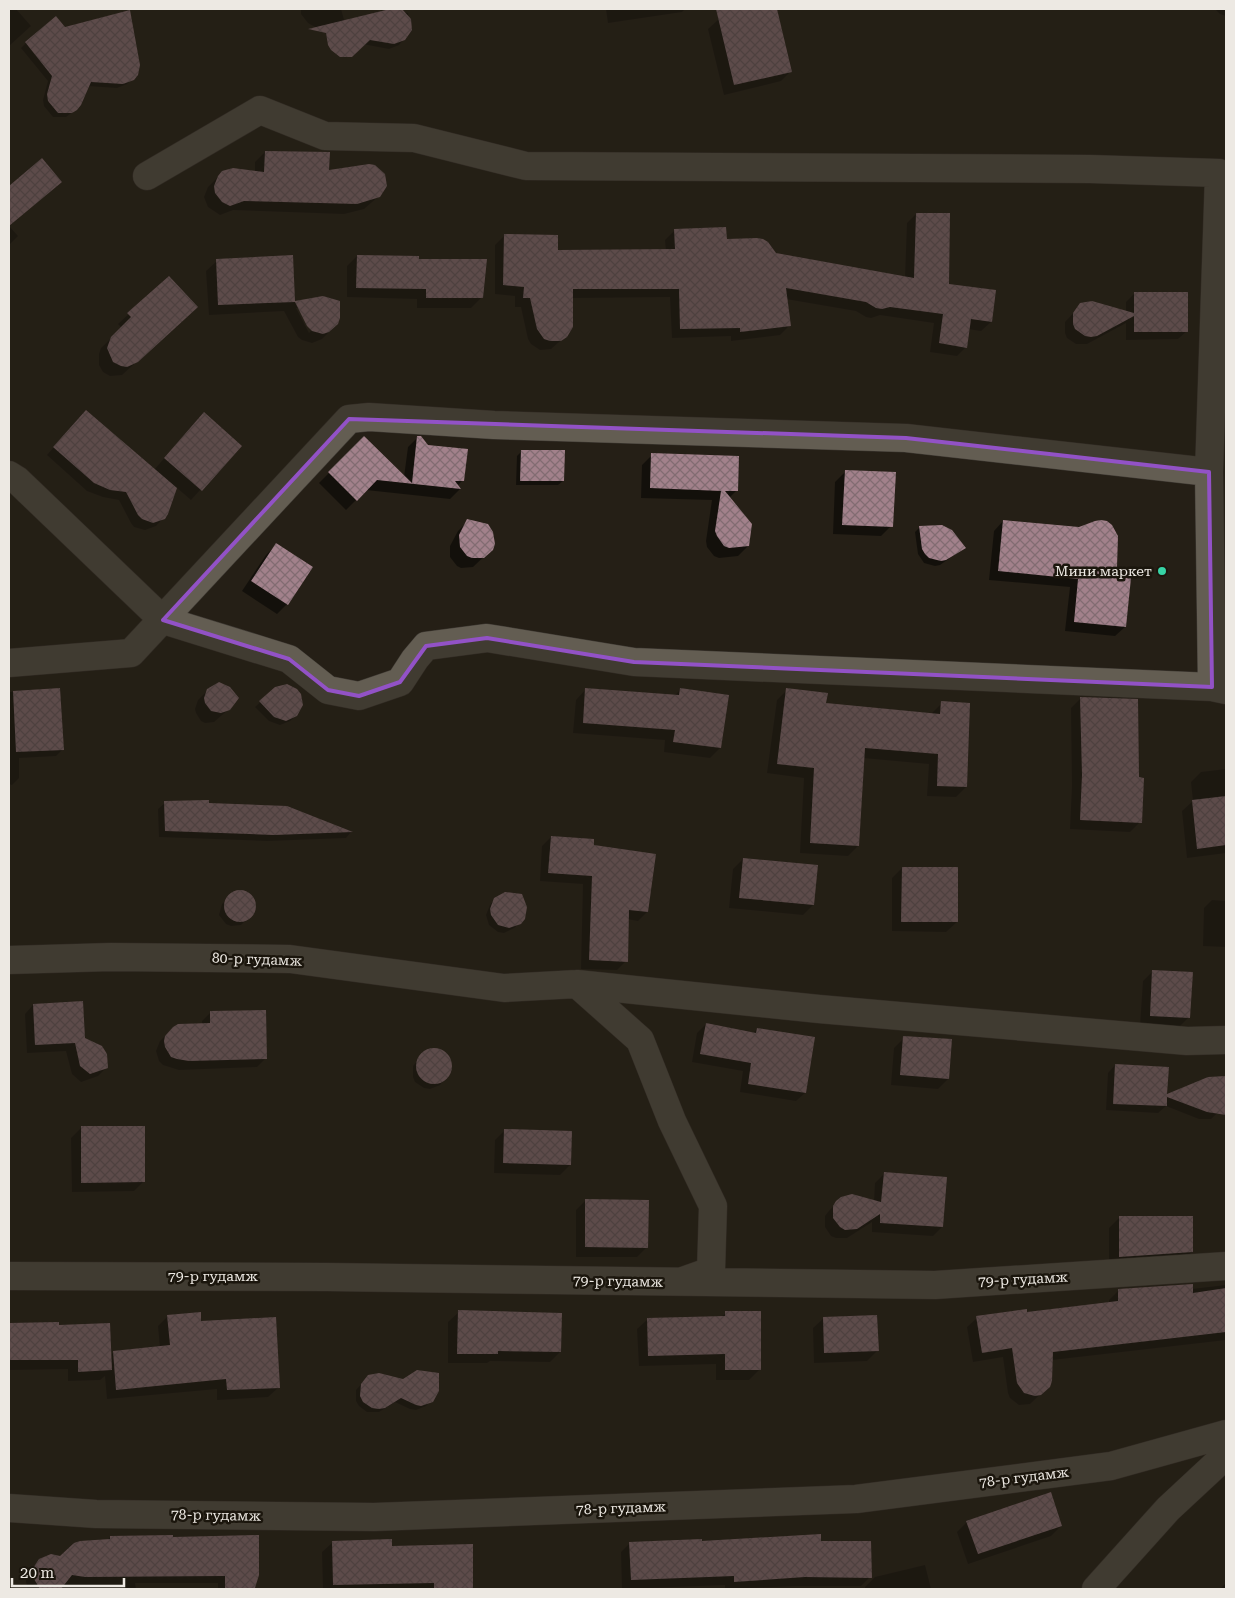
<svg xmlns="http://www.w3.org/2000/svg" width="1235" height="1598" font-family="'Roboto Serif',serif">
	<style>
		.shadow { fill: #0007; fill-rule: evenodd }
		.building { fill: url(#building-cross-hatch) }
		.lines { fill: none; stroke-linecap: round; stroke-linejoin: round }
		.minor-casing { stroke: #3f3a34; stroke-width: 29 }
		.minor { stroke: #635d52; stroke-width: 28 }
		.marked { fill: none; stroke: #9252c6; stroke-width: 4; stroke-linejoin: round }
		.poi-dot { fill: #37d4a6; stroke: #1b160d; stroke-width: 2 }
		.labels { text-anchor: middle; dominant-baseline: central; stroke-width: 5; stroke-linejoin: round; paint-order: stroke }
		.poi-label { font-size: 14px; fill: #ede9e3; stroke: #1b160d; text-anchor: end }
		.street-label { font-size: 14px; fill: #ede9e3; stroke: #1b160d }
	</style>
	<defs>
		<pattern id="building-cross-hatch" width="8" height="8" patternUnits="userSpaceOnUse" patternTransform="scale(1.25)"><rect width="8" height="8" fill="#a2818b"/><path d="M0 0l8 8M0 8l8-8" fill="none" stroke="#826c72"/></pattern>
	</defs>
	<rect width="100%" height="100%" fill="#251f16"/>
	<path class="shadow" d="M9,9h7l15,17 -22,20z
		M301,9h40l9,32 42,-31 16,3 2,12 -6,14 -5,6 -10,4 -42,-8 -2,3 -37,-21 -7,-9z
		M606,9h79l-3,3 -74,11z
		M761,9h15l15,62 -10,10 -57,14 -16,-66 11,-10z
		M1215,9h11v7l-6,-2z
		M64,28l72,47 -9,9 -10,4 -29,-2 -8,19 -10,9 -4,3h-13l-9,-11 -1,-6 5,-19 -27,-33 5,-5z
		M265,152l63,20 51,24 -15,13 -20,5 -111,-4 -13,5 -12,-8 -4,-10 4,-10 15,-15h32v-10z
		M42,160l18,22 -51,44 9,10 -9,9v-57z
		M916,214l31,71 48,6 -4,31 -10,9 -13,-2 -2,18 -9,9 -27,-4 4,-29 -54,-8 -9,3 -5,-1 -10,-6 -70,-12 4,26 -10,10 -49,6v-5l-59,2 -2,-41 -98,1 -6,38 -15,13 -11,1 -9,-6 -3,-5 -7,-32h-6v-11l-20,-2v-49l9,-9 52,15h110l-1,-11 10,-10 51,11 49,13 130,24 2,-55z
		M357,256l60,4 65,37 -11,11h-54v-9l-70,-2v-31z
		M292,257l2,45 29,-4 10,30 -11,11 -10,4 -10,-3 -4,-3 -14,-26 -75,4 -3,-44 11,-10zM296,308h3l12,23 -2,2z
		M169,277l17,40 -64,58 -12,1 -7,-4 -4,-7v-11l2,-6 21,-20 -4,-4z
		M1134,294l53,37 -9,8 -52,1v-17l-39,21h-11l-9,-6 -2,-5v-11l16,-17 45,7v-10z
		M78,419l76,51 40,-46 46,22 -49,54 -15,-13 -9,27 -11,12 -11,4 -11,-3 -3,-4 -12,-23 -16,-3 -16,-6 -40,-36z
		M418,437l45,43 -6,6 3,3 -10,10 -84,-9 -20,20 -27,-27 45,-45 40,39 4,-30z
		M521,452l42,29 -5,4h-42l1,-29z
		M652,455l84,36 -7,7 19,48 -10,10 -19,2 -5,-2 -7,-9 -1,-6 6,-41 -71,-2 1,-33z
		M846,471l45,55 -10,10 -48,-2 2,-52z
		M468,521l24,28 -19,18 -12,1 -4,-2 -7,-9v-11l8,-15z
		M1003,521l113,47 9,59 -10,9 -50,-5 5,-44 -81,-7 5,-49z
		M920,527l44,21 -24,17 -5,1 -11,-3 -6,-9 -3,-22z
		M276,545l11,59 -10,10 -35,-23 24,-36z
		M1226,553v88l-2,-4z
		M276,688l20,28 -6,5 -10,4 -11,-4 -14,-14z
		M59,689l4,60 -7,7 -37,2v20l-7,7 -3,-1v-92z
		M586,689l88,7 7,-7 46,7 -7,52 -10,10 -46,-6 1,-12 -92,-7 3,-33z
		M208,690l21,19 -15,13 -9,1 -4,-2 -5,-8 -1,-4 3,-9z
		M787,690l38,14 106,10 11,-11 24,84 -10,10 -29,-1 2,-32 -66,-6 -5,88 -10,10 -48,-3 4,-75 -37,-5 10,-73z
		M1081,698l59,124 -10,10 -60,-3 2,-43 -1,-78z
		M1226,769v84l-39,5 -5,-47 11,-10 -2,-19 10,-10z
		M165,803l122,5 64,24 -5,6 -79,3 -108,-4 -1,-28z
		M551,837l41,9 55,66 -9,9 -11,-2 -1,42 -9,9 -36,-1 2,-85 -43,-3 2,-35z
		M743,859l70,46 -10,10 -74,-7 4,-39z
		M902,868l55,54 -11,10 -54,-1v-53z
		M244,891l9,6 2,10 -1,5 -13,13 -10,1 -5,-2 -7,-9 3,-11 12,-12z
		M495,899l25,24 -6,5 -10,5 -6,-1 -9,-7 -3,-10 4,-10z
		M1212,900l14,1v46l-23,-1 1,-38z
		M1153,971l36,46 -10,10 -39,-1 3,-45z
		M33,1005l51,34 23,28 -9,9 -17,6 -9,-8 -6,-23 -39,2 -2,-39z
		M211,1012l55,46 -9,9 -78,3 -16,-5 -4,-4 -3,-10 4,-10 9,-9 33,-8v-3z
		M706,1024l47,9 4,-4 56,9 -8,55 -9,8 -56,-9 3,-21 -51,-9 5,-29z
		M904,1038l44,41 -10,10 -47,-4 3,-37z
		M436,1050l10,4 5,10v6l-11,15 -10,4 -6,-1 -9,-6 -2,-5v-11l12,-14z
		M1115,1065l51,31 43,-17 17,-1v27l-15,14h-12l-33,-13 -8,7 -52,-3 2,-37z
		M81,1128l63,53 -10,10 -62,1 -1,-54z
		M505,1130l65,35 -10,10 -66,-2 1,-33z
		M884,1174l58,53 -9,9 -61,-4v-10l-25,16h-11l-5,-2 -6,-9v-11l3,-4 13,-14 33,3 1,-18z
		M586,1200l61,47 -10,10h-61v-47z
		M1119,1218l73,34 -11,10 -72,5v-39z
		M1226,1285v55l-174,20 -3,26 -19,18 -11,1 -9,-7 -2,-5 -5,-36 -30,5 -6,-35 10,-9 132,-15v-3l10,-10 73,-1z
		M459,1312l101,40 -10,10 -60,-1 -3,2h-39v-41z
		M726,1313l33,57 -10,10h-33v-16l-77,2 -2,-37 11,-10 73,-2z
		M168,1316l111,71 -11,10 -51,3v-11l-110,10 -2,-23 -5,4 -32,1v-12l-59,1v-46l49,-1v3l52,30 4,-4 46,-4 -2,-22z
		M824,1318l53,33 -10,10 -53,2 -1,-35z
		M364,1381l71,15 -9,10 -10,4 -6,-1 -15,-7 -16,10h-12l-8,-6 -3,-5v-11z
		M967,1522l94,4 -10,10 -83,28 -11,-32z
		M110,1537h62l82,51 -1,1h-35v-6h-83l1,6h-108l-2,-7v-5l6,-9 8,-8 21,-3 46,-16z
		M700,1542h120l50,35 -9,9h-66l-70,3v-4l-103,4 -1,-37 9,-9z
		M332,1543l59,4 81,-2v44h-149l-1,-37z
		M925,1565l6,24h-66v-2l10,-10z
		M1226,1583v6h-6z"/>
	<path class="building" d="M390,9h12l9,10 1,11 -7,10 -11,4 -24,-4 -18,17h-12l-9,-7 -3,-5 -2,-12 -18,-4z
		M716,9h61l15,63 -58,13z
		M130,10l10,55 -2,10 -4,5 -11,4 -32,-2 -10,23 -4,5 -5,3h-14l-10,-12 -1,-7 5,-18 -27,-34 31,-26 9,11z
		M265,151l65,1 -1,18 40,-6 6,1 10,9 2,12 -7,11 -23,7 -113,-3 -14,5 -8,-4 -7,-9 -1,-7 4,-10 4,-5 11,-3 31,4z
		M42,158l20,24 -53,44v-40z
		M916,213h34l-1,71 47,6 -4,32 -21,-3 -4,29 -28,-5 4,-29 -53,-7 -8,2 -6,-1 -10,-6 -80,-14 5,38 -51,6v-4l-60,1 -1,-40h-106v38l-6,10 -6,4h-11l-6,-2 -7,-10 -7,-31h-7l1,-11 -21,-2 1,-51 54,1v15l117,-1 -1,-20 52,-2 1,12 30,-1 6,1 5,3 8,11 138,25z
		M293,255l2,46 28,-5 17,5v17l-2,6 -9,8 -6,2 -11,-3 -5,-5 -12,-24 -77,3 -2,-46z
		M357,255l62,1v3h68l-4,39h-57v-9l-70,-1z
		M169,276l29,31 -60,55 -11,5 -6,-1 -8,-4 -6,-14 4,-11 20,-20 -4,-4z
		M1134,292h54v40h-54v-16l-37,20 -6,1 -6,-1 -10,-7 -2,-5v-11l7,-10 12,-2 42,12z
		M86,410l91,78 -9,26 -3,5 -12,4 -11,-4 -4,-4 -12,-23 -16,-2 -16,-7 -41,-36z
		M204,412l38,34 -40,45 -38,-33z
		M364,436l48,47 5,-47h4l7,9 40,4 -4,32h-9l6,8 -84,-9 -20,21 -29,-29z
		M521,450h44l-1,31h-44z
		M651,453l88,3 -1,35h-13l27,33 -3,22 -20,2 -5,-2 -7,-10 -2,-5 6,-40 -71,-3z
		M845,470l51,2 -3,55 -51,-2z
		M467,519l21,5 5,8 2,12 -2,6 -9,8h-12l-5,-2 -7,-9 -1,-12z
		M1003,520l76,7 16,-6 6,-1 6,1 5,4 6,11 -1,31 15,1 -6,59 -52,-5 4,-43 -80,-8z
		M942,525l10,5 14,18 -20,12 -5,1 -12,-3 -4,-4 -3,-5 -3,-23z
		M276,543l37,24 -25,38 -37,-24z
		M219,682l11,5 9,11 -9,12 -9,3 -10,-2 -6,-8 -1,-5 3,-9z
		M287,684l10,5 4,5 2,11 -6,11 -11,5 -12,-4 -15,-16 16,-14z
		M60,688l4,62 -48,2 -3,-61z
		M585,688l94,7 1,-7 49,7 -8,53 -48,-6 2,-12 -92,-7z
		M786,688l42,5 -2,10 114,11 1,-13 29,2 -3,84 -30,-1 1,-32 -73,-6 -6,98 -49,-3 4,-75 -37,-4z
		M1080,697l58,2 1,78 5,1 -2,45 -62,-3 2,-45z
		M1226,796v49l-29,4 -5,-49z
		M209,800v3l78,3 66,26 -79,3 -109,-4 -1,-30z
		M551,836l43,3v6l62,9 -8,58 -19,-2 -1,52 -39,-2 3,-84 -44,-3z
		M743,858l75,7 -4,40 -75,-7z
		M902,867h56v55h-57z
		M224 906a16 16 0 1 1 32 0a16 16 0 1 1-32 0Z
		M505,892l17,2 5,13 -2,12 -4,5 -12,4 -11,-3 -7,-10 -1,-6 4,-11z
		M1152,970l41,2 -3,46 -40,-2z
		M83,1001l2,37 17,8 5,8 1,14 -18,6 -10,-8 -5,-23 -40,2 -2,-41z
		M266,1010l1,49 -78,2 -12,-2 -6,-2 -6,-10 -1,-6 1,-5 8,-9 5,-3 32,-1v-12z
		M706,1023l50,10 1,-5 58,9 -9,56 -58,-9 3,-21 -51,-9z
		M903,1036l49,3 -3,40 -49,-4z
		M416 1066a18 18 0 1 1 36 0a18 18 0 1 1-36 0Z
		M1115,1064l54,3 -2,27 41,-17 18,-1v39l-19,-3 -40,-15v9l-54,-2z
		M81,1126h64v56l-64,1z
		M504,1129l68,2 -1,34 -68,-2z
		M884,1172l63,5 -4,50 -63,-4v-9l-23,15 -12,1 -5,-3 -7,-9v-12l3,-5 5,-4 11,-3 29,8z
		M585,1199l64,1 -1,48 -63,-1z
		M1119,1216h74v36l-74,5z
		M1193,1284v9l33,-5v44l-173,20 -1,29 -2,6 -9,8 -6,1 -11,-3 -7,-10 -5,-35 -30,5 -6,-37 51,-7v3l91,-11v-12z
		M458,1310l104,3 -1,39 -63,-1v3h-41z
		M725,1311h36v59h-36v-16l-77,2 -1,-38 78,-2z
		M201,1312v9l75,-4 4,71 -53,2 -1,-11 -110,11 -3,-39 57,-6 -3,-30z
		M877,1315l2,36 -55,2 -1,-36z
		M59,1322v3l51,-2 2,47 -34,2v-12h-69v-37z
		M417,1370l22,3v18l-6,11 -12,4 -5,-1 -15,-7 -16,10 -6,1 -7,-1 -9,-6 -3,-6 1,-12 7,-9 11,-2 24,6z
		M1051,1492l11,34 -84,28 -12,-33z
		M821,1534v7h50l1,37 -67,-1 -71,5v-6l-103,4 -2,-38 73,-3v2z
		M173,1535v2l86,-2v40l-4,13 -30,1v-13l-140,1 -13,-2 -11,14h-21l-6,-10 -1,-11 6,-9 12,-5 9,2 14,-13 6,-2 30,-2v-3z
		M392,1539v7l81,-2v45h-39v-6l-101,2 -1,-44z"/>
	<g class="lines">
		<g class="minor-casing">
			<path id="minor" d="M147,176l113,-66 65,26 89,2 112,28 564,3 129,4 -10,299 3,215 14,3
				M9,475l8,5 146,140 126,39 39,31 31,6 41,-14 15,-23 11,-13 61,-8 147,24 578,25
				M9,663l122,-10 218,-234 20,-2 125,8 412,13 303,34
				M9,960l102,-3 179,2 214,29 73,-4 242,25 368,32 39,-1
				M577,984l63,56 32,81 41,85 -2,65 -28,10
				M9,1276l318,1 608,8 291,-19
				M9,1508l87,6 278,3 482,-18 255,-33 115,-32
				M1096,1589l72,-80 58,-54"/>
		</g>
		<use href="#minor" class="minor"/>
	</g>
	<path d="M0 0H1235V1598H0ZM349,419l557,19 303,34 3,215 -578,-25 -147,-24 -61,8 -26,36 -41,14 -31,-6 -39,-31 -126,-39z" fill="#251f16" fill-opacity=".55" fill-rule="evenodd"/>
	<path class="marked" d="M349,419l557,19 303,34 3,215 -578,-25 -147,-24 -61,8 -26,36 -41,14 -31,-6 -39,-31 -126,-39z"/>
	<circle class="poi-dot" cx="1162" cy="571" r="5"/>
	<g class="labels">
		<g class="poi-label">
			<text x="1152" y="571">Мини маркет</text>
		</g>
		<g class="street-label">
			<text transform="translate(257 959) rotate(2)">80-р гудамж</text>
			<text x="213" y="1276">79-р гудамж</text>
			<text transform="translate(1023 1279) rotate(-3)">79-р гудамж</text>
			<text transform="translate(618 1281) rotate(1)">79-р гудамж</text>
			<text transform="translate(1024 1477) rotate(-7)">78-р гудамж</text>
			<text transform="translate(621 1508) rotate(-2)">78-р гудамж</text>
			<text transform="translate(216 1515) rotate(1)">78-р гудамж</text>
		</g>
	</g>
	<rect width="1235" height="1598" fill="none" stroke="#ede9e3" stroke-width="20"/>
	<path d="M12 1578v8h112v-8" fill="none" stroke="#ede9e3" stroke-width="2.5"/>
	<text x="20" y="1578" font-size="15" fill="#ede9e3" stroke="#1b160d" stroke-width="4" paint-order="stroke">20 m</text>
</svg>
